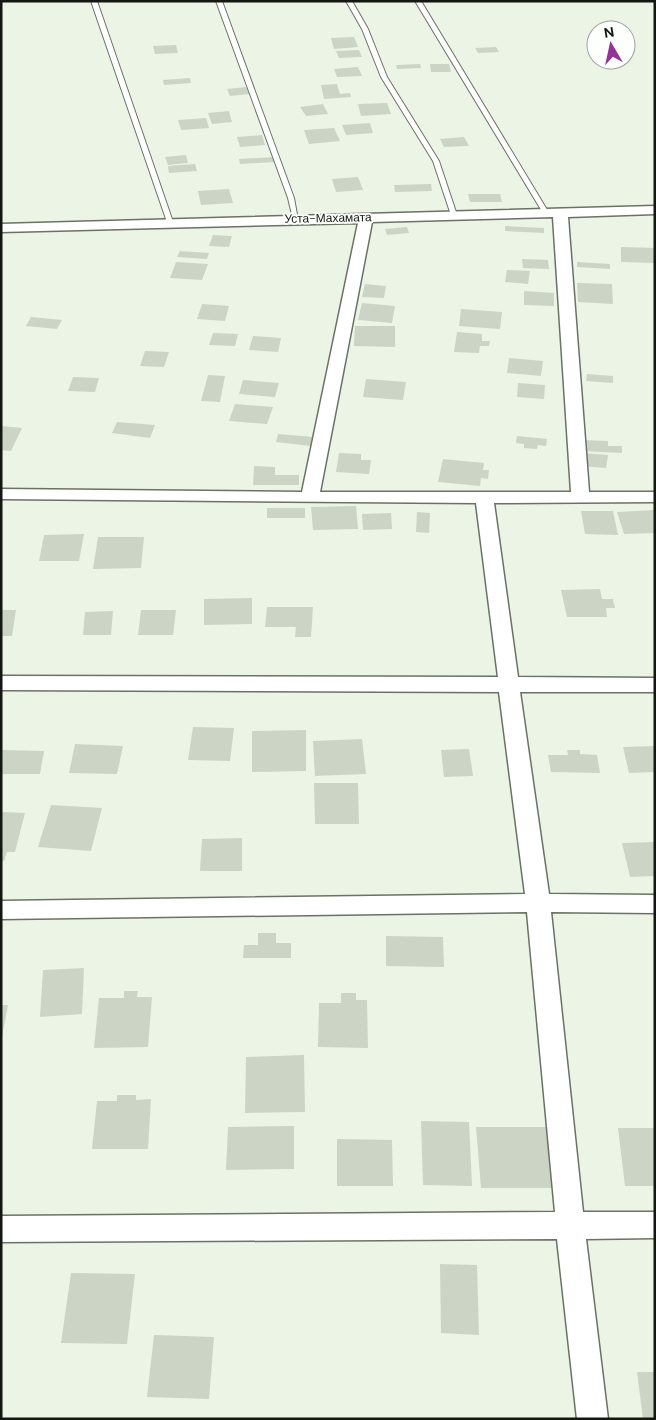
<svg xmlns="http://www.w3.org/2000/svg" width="656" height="1420" font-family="'DM Sans',sans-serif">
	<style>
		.building { fill: #cbd4c5 }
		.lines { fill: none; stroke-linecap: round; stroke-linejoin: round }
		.service-casing { stroke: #6a7265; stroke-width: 2 }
		.minor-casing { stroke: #6a7265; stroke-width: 3 }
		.service { fill: #fff; fill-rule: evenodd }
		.minor { fill: #fff; fill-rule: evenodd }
		.labels { text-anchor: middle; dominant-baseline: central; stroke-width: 4; stroke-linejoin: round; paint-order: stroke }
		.far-street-label { font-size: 12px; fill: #131611; stroke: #fdfffc }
	</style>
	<rect width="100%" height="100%" fill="#ecf5e5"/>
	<path class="building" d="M354,37l4,10 -24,2 -3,-11z
		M176,45l2,8 -23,1 -2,-8z
		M496,47l3,5 -21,1 -3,-5z
		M359,50l3,7 -23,1 -3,-7z
		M420,64l1,4 -24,1 -1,-4z
		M430,64h19l2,8h-20z
		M358,67l4,9 -25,1 -3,-8z
		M190,78l1,5 -27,2 -1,-5z
		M337,84l3,10 10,-1 1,4 -27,2 -3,-14z
		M246,87l4,7 -20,2 -3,-7z
		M387,103l4,11 -30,2 -3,-12z
		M323,104l5,10 -22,2 -6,-9z
		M229,111l3,11 -20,2 -4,-11z
		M206,118l3,10 -28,2 -3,-10z
		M370,123l3,10 -27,2 -4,-10z
		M334,128l6,13 -31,3 -5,-14z
		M262,135l3,10 -25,2 -3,-10z
		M464,137l5,9 -25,1 -4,-8z
		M186,155l2,8 -20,2 -3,-8z
		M275,157l1,5 -36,2 -1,-5z
		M195,164l2,7 -28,2 -1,-7z
		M358,177l5,13 -27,2 -4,-13z
		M431,184l1,7 -37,1 -1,-7z
		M229,189l4,14 -32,2 -3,-14z
		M468,194h32l2,8h-32z
		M505,226l39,2v5l-39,-2z
		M407,227l2,6 -22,2 -2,-6z
		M213,235l19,1 -3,11 -20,-1z
		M621,247l34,1v15l-34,-1z
		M180,251l29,2 -2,6 -30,-2z
		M522,259l26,1 1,9 -26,-1z
		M176,262l32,2 -6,16 -32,-2z
		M577,262l33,2v5l-33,-2z
		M507,270l23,1 -2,13 -23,-2z
		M577,283l35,1 1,20 -35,-2z
		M365,284l21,2 -2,12 -22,-1z
		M524,291l30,2v13l-30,-1z
		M362,303l33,3 -3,17 -34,-3z
		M202,304l27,2 -4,15 -28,-2z
		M461,309l41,3 -2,17 -41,-3z
		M31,317l31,3 -5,9 -31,-3z
		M355,326h40v21l-41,-1z
		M457,332l25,2v7h8l-1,5h-9l-1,7 -25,-1z
		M213,333l25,1 -3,12 -26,-1z
		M253,336l28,2 -3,14 -29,-2z
		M145,351l24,1 -5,15 -24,-1z
		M509,358l34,3 -2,15 -34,-3z
		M587,374l26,2v7l-27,-2z
		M208,375l17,1 -5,26 -19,-1z
		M73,377l26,1 -4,14 -27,-1z
		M366,379l40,3 -3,18 -40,-3z
		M243,380l36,3 -4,14 -36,-3z
		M518,383l27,2 -1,14 -27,-2z
		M235,404l38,3 -6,17 -38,-3z
		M117,422l38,3 -5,13 -38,-5z
		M1,426l21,2 -11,23 -10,-1z
		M278,434l36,3 -3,9 -35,-4z
		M517,436l30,3 -1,7 -8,-1 -1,4 -13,-1v-4l-8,-1z
		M581,440l27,1v5h14v7l-41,-2z
		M339,453l22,1v6h10l-2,14 -33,-2z
		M582,453l26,2 -2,13 -26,-2z
		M443,459l41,4 -1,7h6l-1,9 -7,-1 -1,8 -42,-4z
		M254,466l21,1v8h24v10h-46z
		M356,506l2,23 -45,1 -2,-23z
		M267,508h38v10h-38z
		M655,510v23l-31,1 -7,-22z
		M581,511h32l5,24 -33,-1z
		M417,512l13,1 -1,20 -13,-1z
		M391,513l1,16 -29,1 -1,-16z
		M84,534l-5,27h-40l5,-26z
		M98,537h46l-3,31 -48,1z
		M600,589l2,10h11l2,9h-9l1,9h-40l-6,-27z
		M252,598v26l-48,1v-26z
		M267,607h46l-2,30h-16l1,-10h-31z
		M1,610h15l-4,26h-11z
		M141,610h35l-3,25h-35z
		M113,611l-2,24h-28l2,-23z
		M193,727l41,1 -4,33 -42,-1z
		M306,730v41l-54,1v-41z
		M362,739l4,35 -51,2 -2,-35z
		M75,744l48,2 -6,28 -48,-1z
		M655,746v26l-26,1 -6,-26z
		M469,749l4,27 -29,1 -3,-27z
		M1,750l43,1 -4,23h-39z
		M567,750h13v4l17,1 3,18 -49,-1 -3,-17h20z
		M314,783h44l1,41h-44z
		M51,805l51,3 -11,43 -53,-4z
		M1,812l24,1 -10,39h-8l-3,9h-3z
		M242,838v33h-42l2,-32z
		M655,842v34l-25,1 -8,-34z
		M258,933h18v10h15v15h-48l1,-13h14z
		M386,936l57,1 1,30 -58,-1z
		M84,968l-2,46 -42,3 3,-47z
		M124,991h14l-1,6h15l-4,50 -54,1 5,-50h25z
		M341,993h15v7h11l1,48 -50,-1 1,-44h22z
		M1,1005h7l-6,32h-1z
		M304,1055l1,57 -60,1 1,-56z
		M117,1095h19v5l15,-1 -3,50h-56l5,-48h20z
		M421,1121l48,1 3,64 -49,-1z
		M294,1126v43l-68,1 2,-43z
		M476,1127h70l7,61h-72z
		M618,1128h37v58h-30z
		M337,1139l55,1 1,46h-56z
		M440,1264l37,1 2,70 -38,-2z
		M71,1273l64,1 -8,70 -66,-1z
		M154,1335l60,2 -5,62 -62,-2z
		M637,1372h18v47h-12z"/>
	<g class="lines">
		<g class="service-casing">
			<path id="service" d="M91,1h6l76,221 -1,1 -5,-1z
				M216,1h6l72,197 4,22 -5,-1 -5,-21z
				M346,1h6l16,28 19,48 52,84 18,54 -1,1 -5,-1 -18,-54 -52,-84 -19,-48z
				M415,1h6l128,212 -1,1 -5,-1z"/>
		</g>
		<g class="minor-casing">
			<path id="minor" d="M655,206v8l-87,3 21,275h66v10l-161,1 24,174 137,1v14h-135l29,202 106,1v18l-104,-1 32,300h72v26l-69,1 22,180h-31l-20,-180 -556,3v-26l554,-4 -28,-300 -526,7v-18l524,-7 -26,-202 -498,-2v-14l497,1 -22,-174 -475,-4v-10l301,3 56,-269 -357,9v-8zM553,217l18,275h-251l52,-270z"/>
		</g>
		<use href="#service" class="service"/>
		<use href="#minor" class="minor"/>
	</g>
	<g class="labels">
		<g class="far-street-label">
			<text transform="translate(328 218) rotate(-1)">Уста-Махамата</text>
		</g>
	</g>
	<rect width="656" height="1420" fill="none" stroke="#131611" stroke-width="5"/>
	<g transform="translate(611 45) rotate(351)"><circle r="24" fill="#fdfffc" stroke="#9fa29e"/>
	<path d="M0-4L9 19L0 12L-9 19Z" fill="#953298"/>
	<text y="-8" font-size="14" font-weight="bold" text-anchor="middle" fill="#131611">N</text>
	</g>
</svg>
